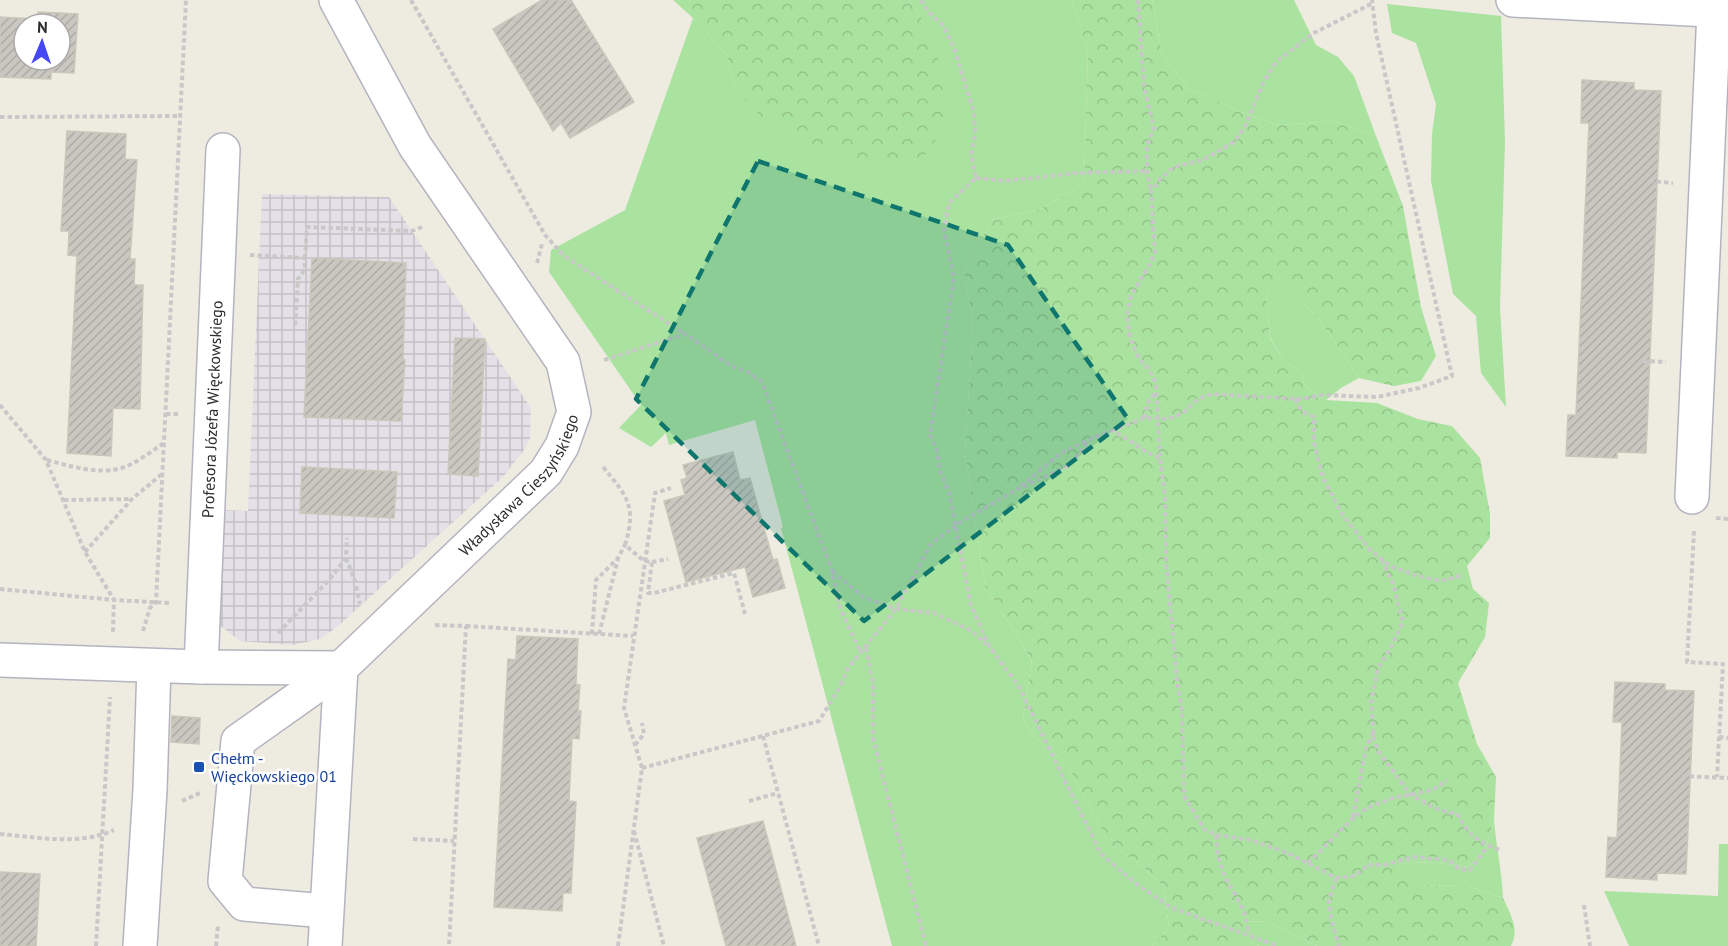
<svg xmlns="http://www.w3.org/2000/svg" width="1728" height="946" font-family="'PT Sans',sans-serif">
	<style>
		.industrial { fill: url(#industrial-grid) }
		.green { fill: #aae39f }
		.forest { fill: url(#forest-crowns) }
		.building { fill: url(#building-hatch); stroke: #cac7ba; stroke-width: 1.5; fill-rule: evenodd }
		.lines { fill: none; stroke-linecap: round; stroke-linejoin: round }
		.minor-casing { stroke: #b4b4c0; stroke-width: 36 }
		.path { stroke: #c8c8c8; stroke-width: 4; stroke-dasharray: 4.5 3; stroke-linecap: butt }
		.minor { stroke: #fff; stroke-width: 33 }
		.marked { fill: #0f766e; fill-opacity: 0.2; stroke: #0f766e; stroke-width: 4.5; stroke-dasharray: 12 8; stroke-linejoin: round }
		.transit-dot { fill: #1a4fb4; stroke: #fff; stroke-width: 2 }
		.labels { text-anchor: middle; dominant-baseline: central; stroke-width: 5; stroke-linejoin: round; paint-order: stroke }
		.street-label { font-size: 16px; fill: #2d2d2d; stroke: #fff }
		.transit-label { font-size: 16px; fill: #164399; stroke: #fff; text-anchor: start }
	</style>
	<defs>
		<pattern id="industrial-grid" width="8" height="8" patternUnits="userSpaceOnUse" patternTransform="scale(1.5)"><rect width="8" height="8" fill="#e4e0e7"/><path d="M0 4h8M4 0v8" fill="none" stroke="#c4c0c6"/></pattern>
		<pattern id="forest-crowns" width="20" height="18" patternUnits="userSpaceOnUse" patternTransform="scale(1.5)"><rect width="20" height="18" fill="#aae39f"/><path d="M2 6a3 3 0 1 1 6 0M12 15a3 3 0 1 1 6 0" fill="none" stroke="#93c389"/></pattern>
		<pattern id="building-hatch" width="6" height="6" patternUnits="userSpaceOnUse" patternTransform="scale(1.5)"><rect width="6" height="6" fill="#cac7c0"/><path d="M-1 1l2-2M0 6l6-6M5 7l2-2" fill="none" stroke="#aeaba5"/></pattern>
	</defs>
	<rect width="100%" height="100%" fill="#eeebe1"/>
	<path class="industrial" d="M262,194l127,3 142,211 -1,31 -6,11 -21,27 -166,150 -17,12 -27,6 -53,-4 -22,-17 4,-114 26,1z"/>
	<path class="green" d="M909,0h162l17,51 -4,133 -43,25 -50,11 -27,53 9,51 -8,129 20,133 47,74 -9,58 11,19 33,27 41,78 35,25 21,20 5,41 -17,18h-260l-111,-418 2,-1 -28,-107 -86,25 -3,-12 -15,14 -32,-19 22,-23 -92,-133 2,-22 74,-40 68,-192 34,37 8,33 199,-50z
		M1152,0h142l22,45 22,12 16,19 22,60 -42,-15 -55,4 -39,-13 -52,-24 -26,-34z
		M1387,4l114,12 4,125 -5,167 6,99 -25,-34 -5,-57 -23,-22 -22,-113 1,-47 4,-30 -20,-61 -24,-10z
		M1281,277l40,45 38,56 -18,10 -15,12 -21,-13 -4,-17 -17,-8 -14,-25 -4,-44z
		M1494,820c2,26 8,51 9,78l-36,-12 -51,-1 -24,-12 15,-11 31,1 31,4 16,-17z
		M1719,844h9v102h-99l-25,-55 114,5z
		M1241,921l28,1 48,24h-58l-14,-6z"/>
	<path class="forest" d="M673,0h236l25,37 8,45 3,44 -21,31 -36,10 -66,-18 -59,-30 -28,-31 -8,-33 -34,-37z
		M1071,0h81l10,54 26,34 52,24 39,13 55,-4 42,15 27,70 18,101 15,49 -15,25 -27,5 -35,-8 -38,-56 -40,-45 -15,16 4,45 14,24 17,8 4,17 21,13 51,3 41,16 34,7 28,32 10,56v24l-23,28 6,23 16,14 -4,34 -27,46 19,61 19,33 -2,43 -9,30 -16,17 -31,-4 -31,-1 -14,11 23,12 51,1 36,12c7,15 17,32 8,48h-194l-48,-24 -27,-1 3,19 14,6h-107l17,-18 -5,-41 -21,-20 -35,-25 -41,-78 -33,-27 -11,-19 9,-58 -47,-74 -20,-133 8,-129 -9,-51 27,-53 50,-11 43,-25 4,-133z"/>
	<path class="building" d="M542,0h29l63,102 -64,36 -9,-15 -8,8 -60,-102z
		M38,12l40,2 -4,59 -23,-1v7l-51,-2v-60l38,2zM24,24h36v36h-36z
		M1582,80l52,3v7l27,1 -15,362 -29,-1v6l-51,-2 2,-41h8l13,-292h-8z
		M67,131l59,3 -1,25 12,1 -7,99h5l-1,26h9l-3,124 -27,-1 -2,48 -44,-3 10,-197 -9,-1 1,-24h-8z
		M312,258l94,5 -3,97h2l-4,61 -97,-4z
		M455,338l30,1 -7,137 -30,-2z
		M733,452l7,28 10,-2 23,82 4,-1 8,29 -32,9 -8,-30 -59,15 -22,-81 21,-6 -4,-15 6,-2 -4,-13z
		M302,467l95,5 -3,46 -94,-5z
		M517,636l61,3 -2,45 4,1 -2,26h3l-2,28 -7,-1 -3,63 7,1 -5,91h-8l-1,18 -68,-4 14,-248 8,1z
		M1615,682l50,2v6l29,1 -8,183 -29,-1v7l-51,-3 2,-40 9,1 5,-116h-9z
		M172,716l28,2 -1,26 -28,-2z
		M763,821l33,125h-70l-29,-108z
		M0,872l40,2 -4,72h-36z"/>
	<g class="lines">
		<g class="minor-casing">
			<g id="minor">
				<path d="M1513,0l215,11"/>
				<path d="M1692,497l22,-486"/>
				<path d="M0,660l201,7 140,1"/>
				<path id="s1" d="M201,667l22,-517"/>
				<path id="s2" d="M326,911l-82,-7 -19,-23 13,-140 103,-73 205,-196 16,-26 12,-34 -11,-50 -148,-216 -79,-146"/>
				<path d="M140,946l10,-156 4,-124"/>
				<path d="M325,946l16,-278"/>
			</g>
		</g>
		<path class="path" d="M411,0l134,235 19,21 121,78
			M921,0l10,15 13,11 11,25 19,62 1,22 -4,20 5,23 -27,25 -5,27 10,48 -24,157 7,15 3,21 9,21 22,113 18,41 29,39 83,169 34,29 37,25 106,38
			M1138,0l6,86 10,43 -7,16v26l4,20
			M1371,4l-57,29 -38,29 -13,21 -18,44 -11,15 -31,18 -29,7 -14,12 -9,13 4,60 -5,12 -19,32 -4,19 3,23 9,21 10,10 7,14 4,75 5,39 1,64 11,118 5,33 2,84 20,33 12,6 35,5 37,13 48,25 19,-2 13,-11h16l30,-8 35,3 10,9 11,1 18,-24
			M0,117l181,-1
			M976,178l29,3 73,-8 69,-2
			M1649,181l24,2
			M250,255l55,3v11l-7,10 -3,49
			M305,258l2,-31 105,4 10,-4
			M537,263l5,-19
			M604,360l82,-26 45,32 19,7 12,9 70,189 8,37 20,43
			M1643,361l23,1
			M1296,399c2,11 8,14 18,18v26l9,35 19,36 28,36 20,16 28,10 23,5 23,-6
			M0,405l46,55 39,92 29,48 -1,32
			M166,414h14
			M1144,418l5,-18 7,-7
			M1112,431l32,-13 24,1 15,-6 15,-14 14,-5 90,5 21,-4 54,2 42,-9 33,-12 -76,-343 -4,-33
			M47,460c23,6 48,14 71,9 17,-4 32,-17 46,-26
			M603,467c24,29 34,39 22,78l19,16 8,1 -4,31h6l80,-20 11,41
			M1021,486l40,-33 27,-13
			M64,500l67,-1
			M1716,518l12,1
			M1694,531l-7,131 36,2 -6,113
			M85,552l47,-53 30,-25
			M346,558l9,23 5,23
			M1382,560l11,24 10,38 -12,25 -13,21 -7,35 3,36 4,12 33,44 26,14 21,6c11,21 20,27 42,35
			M652,562l16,-3
			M832,571l31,26 33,12 38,4 38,18 14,13
			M0,589l114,11 56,3
			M435,625l31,1 -17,320
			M466,626l167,10
			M143,631l7,-23 6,-6 30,-602
			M278,633l51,-53 17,-22 1,-20
			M592,634l4,-54 22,-22 7,-13
			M599,634l19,-75
			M866,648l7,35v55l53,208
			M763,736l56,210
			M1719,737l9,1
			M635,745l9,-11 -2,-11
			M642,768l177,-47 21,-34 8,-19 48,-59 35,-65 26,-20 59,-34 52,-24 24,-28 20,-7c17,7 30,21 48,27
			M1682,776l46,2
			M182,801l18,-8
			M749,801l29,-8
			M1353,817l13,-69 8,-16
			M634,831l30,115
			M0,834c37,3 79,12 114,-4
			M1216,835l2,22 7,20 19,34 5,23
			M413,839l41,2
			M1308,863l43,-43 16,-12 26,-10 39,-8 16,-10
			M1336,878l-7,22 2,18 8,28
			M1584,905l6,41
			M96,946l14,-249
			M216,946l2,-21
			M618,946l24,-178 -18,-60 31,-215 16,-5"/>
		<use href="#minor" class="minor"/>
	</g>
	<path class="marked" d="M758,161l250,84 120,174 -264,202 -228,-222z"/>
	<rect class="transit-dot" x="193" y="761" width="12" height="12" rx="3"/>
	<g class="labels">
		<g class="street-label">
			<text stroke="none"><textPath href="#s1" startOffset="258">Profesora Józefa Więckowskiego</textPath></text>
			<text stroke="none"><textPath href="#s2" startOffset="636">Władysława Cieszyńskiego</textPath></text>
		</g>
		<g class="transit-label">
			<text x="211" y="758">Chełm -<tspan x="211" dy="18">Więckowskiego 01</tspan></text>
		</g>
	</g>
	<g transform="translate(42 42) rotate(2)"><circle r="28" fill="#ffffff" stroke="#ababab" stroke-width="1.5"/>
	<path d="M0-4.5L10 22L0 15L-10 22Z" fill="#4648f6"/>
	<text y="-9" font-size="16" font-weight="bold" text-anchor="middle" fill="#2d2d2d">N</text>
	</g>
</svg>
